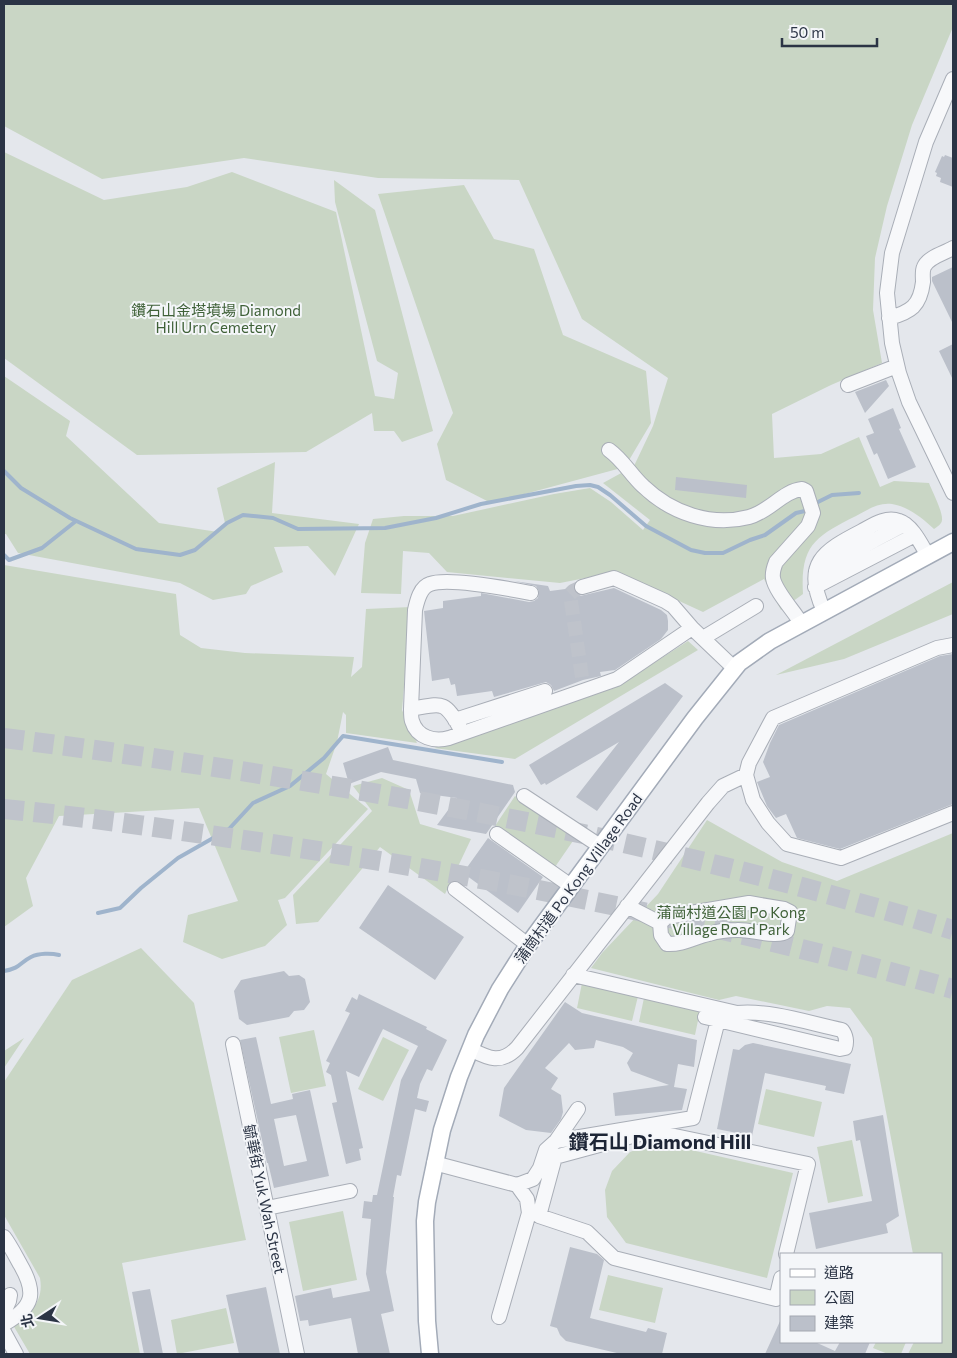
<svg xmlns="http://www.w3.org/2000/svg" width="957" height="1358" font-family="Commissioner,'Noto Sans TC',sans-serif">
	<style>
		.green { fill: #c9d6c5 }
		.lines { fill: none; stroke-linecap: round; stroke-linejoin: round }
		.stream { stroke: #9fb4cc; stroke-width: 4 }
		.building { fill: #bbc0ca; fill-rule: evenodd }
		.minor-tunnel { stroke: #bfc3cb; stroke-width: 14; stroke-dasharray: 14 7; stroke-linecap: butt }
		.highway-tunnel { stroke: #bfc3cb; stroke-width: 20; stroke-dasharray: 20 10; stroke-linecap: butt }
		.minor-casing { stroke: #a9aeb7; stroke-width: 16 }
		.major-casing { stroke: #a3abb8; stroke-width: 19 }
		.minor { stroke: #f7f8fa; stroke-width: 14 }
		.major { stroke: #fff; stroke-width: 16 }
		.labels { text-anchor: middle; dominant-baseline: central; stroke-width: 4; stroke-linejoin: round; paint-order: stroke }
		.park-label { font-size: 15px; fill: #3f6138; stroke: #f4f6f9 }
		.street-label { font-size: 15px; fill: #2b3445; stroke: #f4f6f9 }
		.district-label { font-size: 20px; font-weight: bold; fill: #1d2536; stroke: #f4f6f9 }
	</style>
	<rect width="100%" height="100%" fill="#e4e7ec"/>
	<path class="green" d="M4,4h949v23l-41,98 -25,81 -12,52 -2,52 9,53 -51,22 -59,29 2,44 47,-4 38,-17 21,50 14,-6 35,2c3,8 14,29 13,37 0,4 -5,7 -8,9 -12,-11 -25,-22 -42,-25 -13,-2 -25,6 -36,12 -40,20 -56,29 -53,78l-22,16 -17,-31 -61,33 -87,-40 -56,11 -113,-11 -18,-19 -26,-2 -2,43 -40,-1 4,-50 8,-24 31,-3h49l101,-22 36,-6 21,14 32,28 7,-10 -47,-37 31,-17 19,-40 15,-48 -86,-59 -63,-139 -141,-2 -134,-20 -142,21 -98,-53z
		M4,152l100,48 83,-13 45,-15 104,40 39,184 19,3 4,-26 -21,-12 -42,-159 -1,-22 41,30 58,221 -31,11 -8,-11h-20l-2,-18 -66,39 -169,3 -133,-97z
		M464,185l30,54 40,10 29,86 83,36 5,52 -26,44 -134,36 -45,-23 -9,-36 16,-31 -75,-219z
		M4,376l66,45 -4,15 93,87 59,9 7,-9 -8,-35 58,-26 -3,51 87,11 -24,52 -27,-30 -34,1 9,25 -32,14 -5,8 -33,6 -33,-17 -162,-30 -12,-19h-2z
		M4,565l172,29 4,41 21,13 44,5 109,4 -3,20 11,-10 4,-58 45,-2 -9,103 15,33 -71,-10v-18l-3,-3 -6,30 -11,32 42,35 -83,89 -7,2 9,25 -22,21 -43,13 -39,-17 5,-27 50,-14 -39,-93 -140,8 -33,62 7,28 -29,21z
		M953,582v32l-109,45 -68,16z
		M688,641l10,9 -183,109 -81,-11 187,-64z
		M382,778l27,12 11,34 51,15 -26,55 -65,-47 -62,75 -22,2 -3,-29 79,-84 -19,-25z
		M515,796l60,42 -20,29 -60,-41z
		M707,820l75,42 55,19 116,-48v521h-45l6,-12h27v-88h-28l-41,-216 -22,-30 -23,-2 -18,5 -73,-15 -17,4 -128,-32 11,-15 56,-59z
		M141,948l53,55 52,237 -124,23 18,91h-110l-17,-29c18,-11 31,-24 27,-47l-36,-63v-133l68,-102z
		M583,978l56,14 -7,29 -55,-13z
		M645,993l56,13 -6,29 -56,-13z
		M314,1030l12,56 -35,7 -12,-56z
		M383,1037l26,13 -26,51 -25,-12z
		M24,1038l-20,30v-17z
		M766,1089l56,13 -8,35 -56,-13z
		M852,1140l11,56 -35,7 -11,-56z
		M656,1142l137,31 -26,105 -141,-35 -19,-26 -2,-27 7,-19 18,-19z
		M343,1211l14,69 -54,11 -14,-69z
		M608,1275l55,13 -8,35 -56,-13z
		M226,1308l8,35 -57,11 -6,-34z
		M876,1342h30l-5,12h-13l-15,-6z"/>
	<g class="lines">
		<path class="stream" d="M4,471l17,17 49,30 66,31 44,6 15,-5 32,-27 16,-8 30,3 25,11 87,-1 51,-10 45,-14 95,-18 14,-1 8,2 12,8 36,31 45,24 14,3h18l27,-13 15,-5 31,-22 9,-2 13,-9 14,-7 27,-2
			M4,555l5,5 33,-12 34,-27
			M98,913l22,-5 21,-20 37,-30 51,-29 24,-26 37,-17 34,-28 19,-22 159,26
			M4,971c17,-3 15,-8 27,-14 8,-4 20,-4 28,-2"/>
	</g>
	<path class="building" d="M945,155l8,3v29l-13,-5 1,-4 -5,-2 1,-3 -2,-1 7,-16 2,1z
		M953,267v57l-21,-43v-4z
		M953,344v36l-14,-29z
		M886,380l3,6 -24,27 -10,-21z
		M893,408l8,20 -2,1 17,38 -28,12 -11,-26 -3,2 -8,-19 8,-3 -6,-14z
		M676,477l71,8 -1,13 -71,-8z
		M514,581l34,5 2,5 23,-3 3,5 4,3 34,-8 47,22 6,5 1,6v9l-7,9 -46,31 -15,2 1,4 -18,4 -29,11 -3,-6 -5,-3 -52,15 -2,-6 -35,5 -2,-12 -4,1 -2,-7 -17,3 -8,-70 19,-3v-7l38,-5v-3l48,9 5,-1 4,-3 1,-7 -3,-5z
		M953,654v150l-113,45 -43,-11 -11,-24 -10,4 -9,-12 -10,-24 13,-5 -7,-15 7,-19 9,-18 161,-69z
		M665,683l18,13 -86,115 -21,-14 43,-55 -73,43 -1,-2 -4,2 -12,-20z
		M388,747l5,13 120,25 2,7 -29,42 -49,-9 20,-27 -37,-5 -4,-14 -35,-7 -32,12 -6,-21z
		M488,838l55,39 -25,36 -55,-40z
		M388,885l76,52 -29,43 -76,-52z
		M284,971l5,5 10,-1 6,4 5,23 -6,8 -10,1 -5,6 -42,8 -8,-6 -5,-28 7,-11z
		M359,994l68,33 -1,2 21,11 -15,31 -5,-2 -7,15 -3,14 12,3 -3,11 -11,-3 -14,67 -4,-1 -4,22h1l-8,75 8,39 -13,3 9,40h-32l-7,-36 -42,8 -1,-6 -8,1 -5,-25 36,-8 2,10 37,-7 -4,-17 5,-55 -9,-1 2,-17 8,1 1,-7h4l24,-115 17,-34 -35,-17 -24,48 -13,-6 17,77 -4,1 2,11 -15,4 -14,-61 5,-1 -6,-27 -5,-3 4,-9 -4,-2 24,-48 -5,-2 7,-14 5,3z
		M565,1002l17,11 115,27 -3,27 -16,-3 -4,23 13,2 -5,21 -67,6 -2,-23 56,-8 -38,-14 -4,-8 6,-10 -10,-6 -27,-7 -2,8 -19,2 -6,-7 -24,25 13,10 -7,11 10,6 2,17 -2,7 -10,14 -25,-3 -27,-14 5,-28z
		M256,1037l15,67 22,-5 -1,-5 18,-4 19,86 -55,12 -6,-25h-1l-27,-123zM296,1115l11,46 -23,5 -10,-47z
		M753,1043l98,21 -7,30 -19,-4 1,-4 -61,-13 -13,63 -35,-7 16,-80 6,1 6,-5z
		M883,1115l16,101 -13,8 2,9 -72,16 -7,-36 63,-12 -12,-61 -4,1 -3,-20z
		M570,1247l27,7 7,6 -14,58 56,14 2,-4 19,5 -5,21h-41l-55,-13 -6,-6 -3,-7 -7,-2z
		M266,1287l14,67h-41l-13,-59z
		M150,1289l13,65h-19l-12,-62z
		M781,1319v23h34l20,9 5,-9h30l-5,12h-100z"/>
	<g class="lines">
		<path class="minor-tunnel" d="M582,587l-9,4 -3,3 14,97"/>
		<path class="highway-tunnel" d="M4,738c277,35 553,81 823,156 42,12 84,23 126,36
			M4,809c75,7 151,18 226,29 245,34 486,85 723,151"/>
		<g class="minor-casing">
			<path id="minor" d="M953,79l-27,63 -34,111 -5,40 5,50 7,30 10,29 44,91
				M889,318c22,-6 31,-12 34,-36 0,-4 -1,-11 1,-15 4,-10 21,-14 29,-19
				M848,385l49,-19
				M609,450c14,10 22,25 34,36 28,27 68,41 106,31 20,-5 34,-26 53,-28l4,2 7,22 -5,13 -32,36c-2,5 -4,10 -3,16 2,13 21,33 28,45
				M816,571l89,-47
				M582,587l32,-9 51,23 8,5 19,22 42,40
				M815,587l100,-52
				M531,593c-21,-4 -83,-16 -101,-9 -10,3 -13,17 -15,26l-4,99c0,4 0,9 1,12 5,17 23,21 37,17l168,-59 75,-51
				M824,611c-22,-47 -1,-60 38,-80 11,-6 24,-15 37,-10 13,4 22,23 29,35
				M703,638l53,-32
				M953,645l-16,3 -164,70 -24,45 -3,12 7,25 15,23 19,21 54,14 112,-45
				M411,709c30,-5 33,-10 49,19
				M455,720l90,-29
				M524,796l76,50
				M497,834l74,52
				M455,889l73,56
				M749,903l35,6 6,3 -3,19c-10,8 -36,-2 -50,-1 -9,0 -19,1 -28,4 -14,3 -27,11 -42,10l-6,-9 -1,-12 7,-6z
				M627,906l33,17
				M705,1017l13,3
				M233,1044l64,310
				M470,1049c18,9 30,16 47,-1l191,-245 15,-17 23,-11
				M556,1141l137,-23 25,-98 122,29 5,-1c2,-6 1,-13 -3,-18 -34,-7 -70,-20 -105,-17l-164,-38
				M434,1163l83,22 10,14 2,14 -30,104
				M517,1185l16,-6 7,-11 6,-18 10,-9 22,-32
				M267,1208l83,-17
				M4,1237c6,8 11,18 16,27 17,29 14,43 -16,60
				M781,1278l-5,21 -162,-41 -27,-26 -48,-16 16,-59 96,-26 157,33 -22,90
				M4,1312l5,-11 1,-6
				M4,1332l12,22"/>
		</g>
		<g class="major-casing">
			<path id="major" d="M430,1354l-3,-33 -2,-100 2,-19 15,-72 17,-53 17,-42 24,-46 28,-44 167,-227 44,-55 31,-22 183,-99"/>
		</g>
		<use href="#minor" class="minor"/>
		<use href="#major" class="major"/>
	</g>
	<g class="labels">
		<g class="park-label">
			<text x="216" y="310">鑽石山金塔墳場 Diamond<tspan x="216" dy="17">Hill Urn Cemetery</tspan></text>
			<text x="731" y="912">蒲崗村道公園 Po Kong<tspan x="731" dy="17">Village Road Park</tspan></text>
		</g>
		<g class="street-label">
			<text transform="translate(578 878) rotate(-54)">蒲崗村道 Po Kong Village Road</text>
			<text transform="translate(265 1199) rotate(78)">毓華街 Yuk Wah Street</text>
		</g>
		<g class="district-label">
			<text x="660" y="1141">鑽石山 Diamond Hill</text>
		</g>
	</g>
	<rect width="957" height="1358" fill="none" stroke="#2b3445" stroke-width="10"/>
	<rect x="780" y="1253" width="162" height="90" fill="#f4f6f9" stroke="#a4a8b1"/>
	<rect x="790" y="1269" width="25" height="8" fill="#ffffff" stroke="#a4a8b1"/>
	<text x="824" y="1278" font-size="15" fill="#2b3445">道路</text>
	<rect x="790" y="1290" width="25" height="15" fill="#c9d6c5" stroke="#a4a8b1"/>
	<text x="824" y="1303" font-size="15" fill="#2b3445">公園</text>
	<rect x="790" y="1316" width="25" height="15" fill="#bbc0ca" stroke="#a4a8b1"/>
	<text x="824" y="1328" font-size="15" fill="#2b3445">建築</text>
	<g transform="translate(40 1318) rotate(258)" stroke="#f4f6f9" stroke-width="4" paint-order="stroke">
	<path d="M0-4L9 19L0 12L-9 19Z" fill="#2b3445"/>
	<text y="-8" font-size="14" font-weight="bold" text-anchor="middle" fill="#2b3445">北</text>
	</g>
	<path d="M782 38v8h95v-8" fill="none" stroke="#2b3445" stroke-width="2.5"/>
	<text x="790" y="38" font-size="15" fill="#2b3445" stroke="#f4f6f9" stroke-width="4" paint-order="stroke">50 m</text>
</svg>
